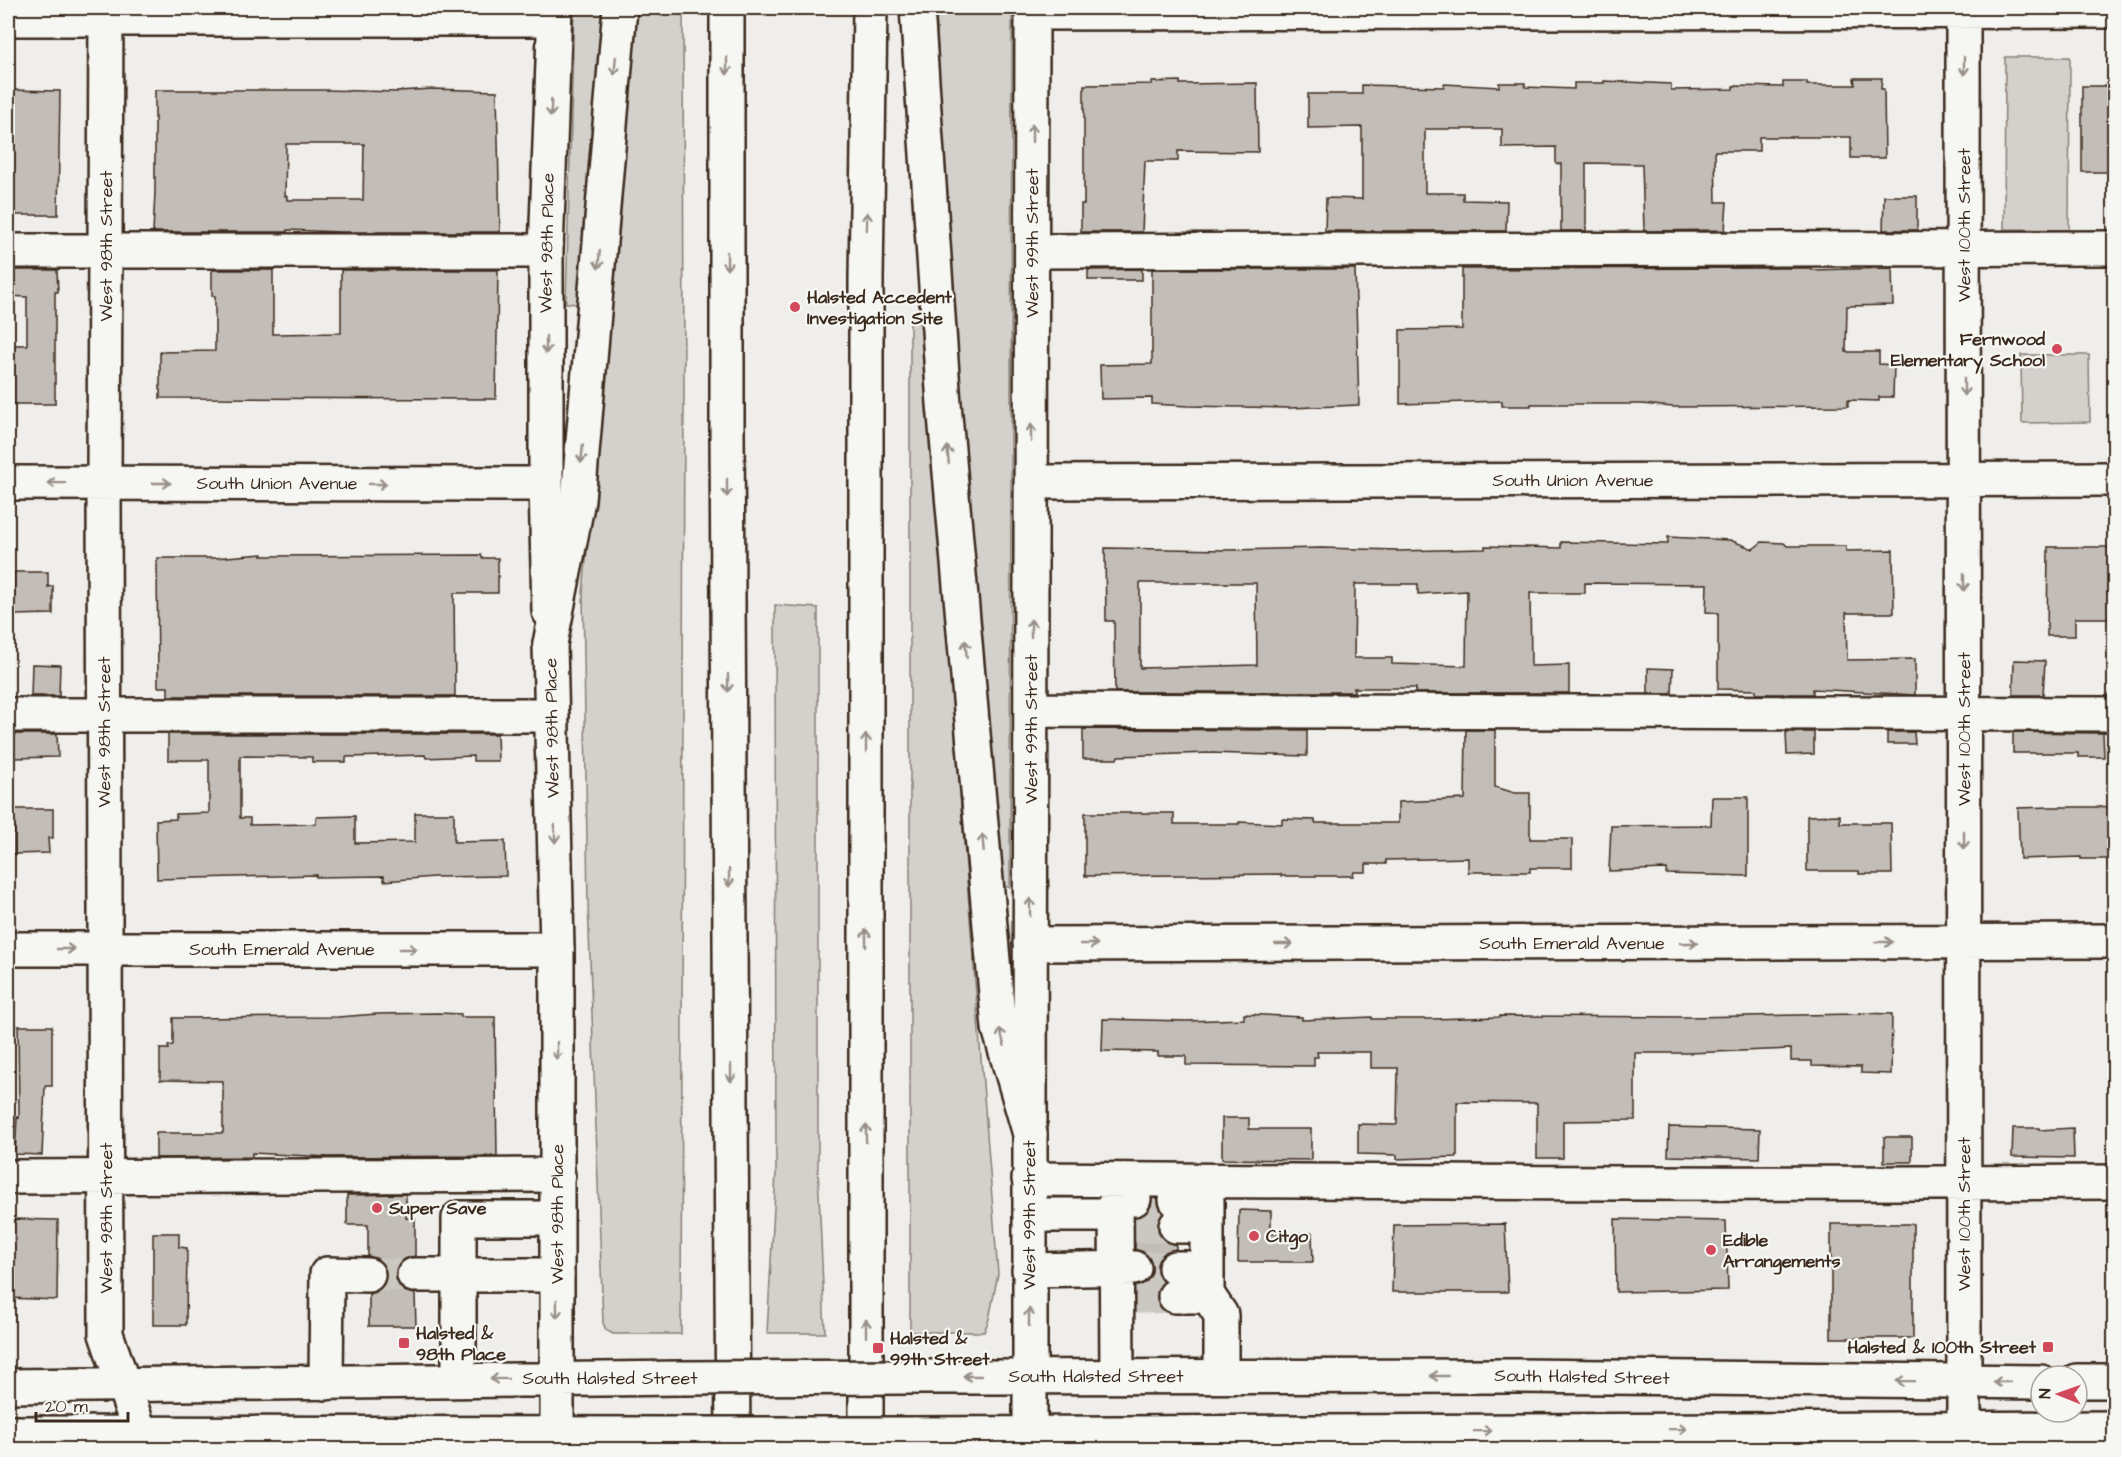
<svg xmlns="http://www.w3.org/2000/svg" width="2122" height="1457" font-family="'Architects Daughter',sans-serif">
	<style>
		.green { fill: #d4d1cc; stroke: #887e75; stroke-width: 1.5 }
		.building { fill: #c2bdb7; stroke: #3b2a1e; stroke-width: 1.5; fill-rule: evenodd }
		.lines { fill: none; stroke-linecap: round; stroke-linejoin: round }
		.minor-tunnel { stroke: #cbc7c1; stroke-width: 33; stroke-dasharray: 33 16; stroke-linecap: butt }
		.minor-casing { stroke: #3b2a1e; stroke-width: 38 }
		.major-casing { stroke: #3b2a1e; stroke-width: 38 }
		.highway-casing { stroke: #3b2a1e; stroke-width: 38 }
		.minor { stroke: #f6f6f2; stroke-width: 33 }
		.major { stroke: #f6f6f2; stroke-width: 33 }
		.highway { stroke: #f6f6f2; stroke-width: 33 }
		.major-bridge-casing { stroke: #3b2a1e; stroke-width: 38; stroke-linecap: butt }
		.major-bridge { stroke: #f6f6f2; stroke-width: 33 }
		.oneway { stroke: #989088 }
		.poi-dot { fill: #d1495b; stroke: #f6f6f2; stroke-width: 2 }
		.labels { text-anchor: middle; dominant-baseline: central; stroke-width: 4.5; stroke-linejoin: round; paint-order: stroke }
		.street-label { font-size: 18px; fill: #3b2a1e; stroke: #f6f6f2 }
		.poi-label { font-size: 18px; font-weight: bold; fill: #3b2a1e; stroke: #f6f6f2; text-anchor: start }
	</style>
	<rect width="100%" height="100%" fill="#efeeea"/>
	<filter id="ink" filterUnits="userSpaceOnUse"><feTurbulence type="fractalNoise" baseFrequency=".0167" numOctaves="2"/><feDisplacementMap in="SourceGraphic" scale="12" xChannelSelector="R" yChannelSelector="G"/><feConvolveMatrix kernelMatrix="1 2 1 2 8 2 1 2 1" color-interpolation-filters="sRGB"/></filter>
	<g filter="url(#ink)">
		<path class="green" d="M574,8h29l-26,296 -11,-1z
			M636,8h47l1,386 -3,940h-68l-7,-4 -3,-7 -15,-420 -5,-310z
			M936,8h76l-2,879h-9l-42,-482 -16,-218z
			M2005,57h65l-1,173 -65,-1z
			M923,322l75,952 -9,45 -5,13h-74v-1009z
			M2021,355h68l1,67 -68,1z
			M775,605l43,3v562l7,163h-58l9,-160z"/>
		<path class="building" d="M1854,78h28l-1,11h3l1,69h-34v-21h-92v14h-44l1,51h11l-2,28 -81,1 -2,-67 -56,-1v68h-25v-67h-5v-17l-54,1v-19h-77v64h38v7l44,1 -1,30h-181l1,-33 36,1v-72l-54,1v-34h54v-9l82,2v-3l55,3v-4h26v4l49,2v-6h30v-2l67,3v6l62,-1v-3l50,1v-5h24v3h48z
			M1180,81v3l77,-1 1,69 -80,-1v10h-33l-3,71h-61v-28h3v-119l68,-1v-2z
			M2082,86h29v86h-29z
			M433,89l64,2 3,141h-159l-54,-2v2h-134l2,-40v-102h170l72,2v-1zM286,144h78l-1,56h-76v-4h-2z
			M8,90l52,1 -2,124h-50z
			M1884,196h33v34h-34z
			M1811,268v2l81,-2 1,37 -46,1 -1,46h33v12l15,1 -1,32h-14v4l-31,-1v6l-175,1 -31,-3h-111v2h-29v-5l-102,3v-74l62,-1v-60z
			M1142,269v11h-54v-10z
			M1152,269h203l4,136 -68,3 -103,-2 -36,-2v-6l-51,1 -1,-34 52,-1z
			M8,270h49l1,22h-3v112h-47v-59h19v-48l-19,-1z
			M212,270h61v64l68,-1v-63h157l-2,129 -336,-1v-46l55,-1v-55h-3z
			M1668,537l62,3 23,9 9,-7 22,1 3,3h59v5l47,-1 1,63h-48l1,47 68,-1v36l-102,-6v5h-57v-4l-38,-1v-76l-12,-1 1,-28 -122,-1v10h-55l1,73 38,-1v28h-154l1,-5h-62v4h-239l-1,-71h-8l-1,-73 122,2 94,-2 76,2v1l88,-2v-3l76,2v-6l107,2zM1140,583h116l1,82 -117,3zM1355,584h63v10l49,-3 -1,75 -74,-2v-6h-38z
			M2048,547h67v71h-40v18h-28z
			M263,554l-1,2 219,-1 1,3h16v35h-44l1,103h-287v-9h-10l-1,-129h57z
			M14,572h34v15l5,-1v28l-39,1z
			M2014,660l31,1 -2,34h-30z
			M32,664l28,1 -1,31h-28z
			M1648,668l25,1 -1,25h-24z
			M1083,729l224,1v26l-97,-3 -92,3 -1,3h-34z
			M1466,730h29v57l20,6h15v46h42v29h-42v4h-62v-14l-82,2v4h-20v8h-12l-1,4h-72v-2l-196,2v-63h89v11h65v-2l43,2v-5l33,1v3h83v-21l67,-3z
			M1786,732h28v22l-27,1z
			M1887,732h27l1,12h-28z
			M2013,732l90,1 1,24h-26v-4h-65z
			M13,734h44l1,23 -45,1z
			M168,734h329l1,27h-25v-5l-47,2 -1,-3 -79,2v5h-34v-5l-72,-1v62h10v7l66,-1v-7l39,-1v27l60,-1v-29h39v29l51,-1 1,35 -72,1 -50,4v-5l-68,1v-2l-159,4 -1,-59 20,-1v-5l33,-1v-53h-41z
			M1712,797h36v79l-82,-2 1,-5 -58,2 2,-45 100,-1z
			M2053,807h61l1,52h-34v-2l-61,2 -2,-51z
			M14,809h39v29h-5l1,15 -35,1z
			M1840,815v8h51l1,51h-33v-3h-52v-55z
			M438,1013l23,1v3h34l2,139 -168,1 -77,-4v4l-96,1v-25h67v-52l-63,-1v-31h9l-1,-3 5,-1v-27l165,-1 39,-3z
			M1859,1013l33,1 -1,60 -30,-1v-6l-49,-1v-5h-21v-12l-104,4h-52v67l-72,1v37h-26v-55l-80,-1v55l-60,2v-4l-39,-1v-30l38,1 1,-1 1,-56h-27v-16h-54l1,5h-4v9l-128,-1v-9h-28v-4l-56,-1 1,-32 84,2 57,-2v-5l58,3v3l70,-3v2h59l69,-2v-1l189,1 169,-3z
			M18,1026h34v60h-7l-3,69 -27,-1 2,-37 2,1z
			M1222,1118h27v11h62v31l-89,-1z
			M1669,1127l91,2 -1,29 -91,-2z
			M2013,1128h26v2l34,-2 1,30 -62,-1z
			M1884,1137h28v25h-28z
			M406,1194v24l9,1v37l-10,3 -7,6 -3,11 3,8 6,7 11,3 1,32h-47v-32l7,-2 8,-7 3,-10 -3,-9 -6,-7 -10,-3v-31h-21v-30z
			M1153,1199h4l2,9 4,5 -3,4 -3,8 3,10 6,7 10,3v4l-11,3 -6,6 -3,9 3,10 4,5 -4,5 -3,8 5,13 -26,-1v-20l9,-3 6,-6 3,-10 -3,-10 -6,-6 -9,-2v-32l9,-3 6,-6z
			M1239,1210l32,1v23l41,-1 1,29h-75z
			M8,1219l50,1 -1,80 -49,-2z
			M1615,1219l111,2 2,69 -112,2z
			M1505,1224l3,68h-116l2,-67z
			M1831,1224h82v114h-82z
			M153,1233h26v14l8,1 -1,77h-33z"/>
		<g class="lines">
			<path class="minor-tunnel" d="M1134,1199l42,1
				M1134,1226h42
				M1134,1268h41
				M368,1275h46
				M1134,1297l41,-1"/>
			<g class="minor-casing">
				<path id="minor" d="M106,8l-2,475 2,851 40,116
					M1963,8l1,1442
					M1032,13l1082,-2
					M8,19h546
					M8,251h538
					M1032,251l1082,-3
					M1031,482l1083,-3
					M8,483l538,1
					M549,611l-3,-127v-233l9,-243
					M1031,710l1083,4
					M8,715h544
					M1030,944l1084,-3
					M8,949h549
					M1030,1120l2,-1112
					M8,1177l550,-2
					M1029,1179c362,3 724,6 1085,3
					M1176,1200l31,1v93l14,21v61
					M1030,1215h86
					M1176,1226h31
					M1175,1268h32
					M1029,1270l105,-2
					M414,1275h143
					M1175,1296h33
					M1117,1376l-1,-177h18
					M459,1380v-162h97
					M326,1383l1,-109 41,1"/>
			</g>
			<g class="major-casing">
				<path id="major" d="M550,644l7,305v501
					M1030,1134v316
					M914,1377l605,-1 522,6
					M2077,1381h37
					M8,1386l673,-8
					M8,1433l673,1
					M913,1434l1201,-6"/>
			</g>
			<g class="highway-casing">
				<path id="highway" d="M727,8v421l6,1021
					M917,8l27,396 55,624 31,106
					M550,644l28,-144 42,-492
					M866,1450v-1171l4,-271"/>
			</g>
			<use href="#minor" class="minor"/>
			<use href="#major" class="major"/>
			<use href="#highway" class="highway"/>
			<g class="major-bridge-casing">
				<path id="major-bridge" d="M681,1378l233,-1
					M681,1434h232"/>
			</g>
			<use href="#major-bridge" class="major-bridge"/>
		</g>
		<defs><path id="oneway-shaft" d="M-6 0H5M1.5-3L5.5 0L1.5 3" fill="none" stroke-width="1.6" stroke-linecap="round" stroke-linejoin="round" transform="scale(1.5)"/></defs>
		<g class="oneway">
			<use href="#oneway-shaft" transform="translate(615 66) rotate(95)"/>
			<use href="#oneway-shaft" transform="translate(727 66) rotate(90)"/>
			<use href="#oneway-shaft" transform="translate(1964 66) rotate(90)"/>
			<use href="#oneway-shaft" transform="translate(551 108) rotate(92)"/>
			<use href="#oneway-shaft" transform="translate(1032 133) rotate(-90)"/>
			<use href="#oneway-shaft" transform="translate(867 221) rotate(-89)"/>
			<use href="#oneway-shaft" transform="translate(599 260) rotate(95)"/>
			<use href="#oneway-shaft" transform="translate(727 261) rotate(90)"/>
			<use href="#oneway-shaft" transform="translate(546 345) rotate(90)"/>
			<use href="#oneway-shaft" transform="translate(1964 387) rotate(90)"/>
			<use href="#oneway-shaft" transform="translate(1031 433) rotate(-90)"/>
			<use href="#oneway-shaft" transform="translate(582 454) rotate(95)"/>
			<use href="#oneway-shaft" transform="translate(948 455) rotate(-95)"/>
			<use href="#oneway-shaft" transform="translate(56 483) rotate(180)"/>
			<use href="#oneway-shaft" transform="translate(162 483)"/>
			<use href="#oneway-shaft" transform="translate(378 484)"/>
			<use href="#oneway-shaft" transform="translate(727 488) rotate(90)"/>
			<use href="#oneway-shaft" transform="translate(1964 582) rotate(90)"/>
			<use href="#oneway-shaft" transform="translate(1031 628) rotate(-90)"/>
			<use href="#oneway-shaft" transform="translate(966 649) rotate(-95)"/>
			<use href="#oneway-shaft" transform="translate(728 683) rotate(90)"/>
			<use href="#oneway-shaft" transform="translate(866 743) rotate(-90)"/>
			<use href="#oneway-shaft" transform="translate(555 834) rotate(89)"/>
			<use href="#oneway-shaft" transform="translate(1964 840) rotate(90)"/>
			<use href="#oneway-shaft" transform="translate(983 843) rotate(-95)"/>
			<use href="#oneway-shaft" transform="translate(729 878) rotate(90)"/>
			<use href="#oneway-shaft" transform="translate(1030 907) rotate(-90)"/>
			<use href="#oneway-shaft" transform="translate(866 938) rotate(-90)"/>
			<use href="#oneway-shaft" transform="translate(1884 942)"/>
			<use href="#oneway-shaft" transform="translate(1689 943)"/>
			<use href="#oneway-shaft" transform="translate(1089 944)"/>
			<use href="#oneway-shaft" transform="translate(1284 944)"/>
			<use href="#oneway-shaft" transform="translate(66 949)"/>
			<use href="#oneway-shaft" transform="translate(408 949)"/>
			<use href="#oneway-shaft" transform="translate(1002 1037) rotate(-106)"/>
			<use href="#oneway-shaft" transform="translate(557 1051) rotate(90)"/>
			<use href="#oneway-shaft" transform="translate(731 1073) rotate(90)"/>
			<use href="#oneway-shaft" transform="translate(866 1133) rotate(-90)"/>
			<use href="#oneway-shaft" transform="translate(557 1309) rotate(89)"/>
			<use href="#oneway-shaft" transform="translate(1029 1317) rotate(-90)"/>
			<use href="#oneway-shaft" transform="translate(866 1328) rotate(-90)"/>
			<use href="#oneway-shaft" transform="translate(972 1376) rotate(180)"/>
			<use href="#oneway-shaft" transform="translate(1439 1376) rotate(180)"/>
			<use href="#oneway-shaft" transform="translate(499 1379) rotate(179)"/>
			<use href="#oneway-shaft" transform="translate(1905 1381) rotate(-179)"/>
			<use href="#oneway-shaft" transform="translate(2002 1382) rotate(180)"/>
			<use href="#oneway-shaft" transform="translate(1678 1429) rotate(-1)"/>
			<use href="#oneway-shaft" transform="translate(1483 1431) rotate(-1)"/>
		</g>
	</g>
	<g class="poi-dot">
		<circle cx="795" cy="307" r="6"/>
		<circle cx="2057" cy="349" r="6"/>
		<circle cx="377" cy="1208" r="6"/>
		<circle cx="1254" cy="1236" r="6"/>
		<circle cx="1711" cy="1250" r="6"/>
		<rect x="398" y="1337" width="12" height="12" rx="3"/>
		<rect x="2042" y="1341" width="12" height="12" rx="3"/>
		<rect x="872" y="1342" width="12" height="12" rx="3"/>
	</g>
	<g class="labels">
		<g class="street-label">
			<text transform="translate(1964 225) rotate(-90)">West 100th Street</text>
			<text transform="translate(547 243) rotate(-89)">West 98th Place</text>
			<text transform="translate(1032 243) rotate(-90)">West 99th Street</text>
			<text transform="translate(106 246) rotate(-90)">West 98th Street</text>
			<text x="1573" y="480">South Union Avenue</text>
			<text x="277" y="483">South Union Avenue</text>
			<text transform="translate(552 728) rotate(-91)">West 98th Place</text>
			<text transform="translate(1031 729) rotate(-90)">West 99th Street</text>
			<text transform="translate(1964 729) rotate(-90)">West 100th Street</text>
			<text transform="translate(104 732) rotate(-90)">West 98th Street</text>
			<text x="1572" y="943">South Emerald Avenue</text>
			<text x="282" y="949">South Emerald Avenue</text>
			<text transform="translate(557 1214) rotate(-90)">West 98th Place</text>
			<text transform="translate(1964 1214) rotate(-90)">West 100th Street</text>
			<text transform="translate(1029 1215) rotate(-90)">West 99th Street</text>
			<text transform="translate(106 1218) rotate(-90)">West 98th Street</text>
			<text x="1096" y="1376">South Halsted Street</text>
			<text transform="translate(1582 1377) rotate(1)">South Halsted Street</text>
			<text x="610" y="1378">South Halsted Street</text>
		</g>
		<g class="poi-label">
			<text x="807" y="297">Halsted Accedent<tspan x="807" dy="21">Investigation Site</tspan></text>
			<text x="2045" y="339" text-anchor="end">Fernwood<tspan x="2045" dy="21">Elementary School</tspan></text>
			<text x="389" y="1208">Super Save</text>
			<text x="1266" y="1236">Citgo</text>
			<text x="1723" y="1240">Edible<tspan x="1723" dy="21">Arrangements</tspan></text>
			<text x="416" y="1333">Halsted &amp;<tspan x="416" dy="21">98th Place</tspan></text>
			<text x="890" y="1338">Halsted &amp;<tspan x="890" dy="21">99th Street</tspan></text>
			<text x="2036" y="1347" text-anchor="end">Halsted &amp; 100th Street</text>
		</g>
	</g>
	<rect width="2122" height="1457" fill="none" stroke="#f6f6f2" stroke-width="30"/>
	<rect x="15" y="15" width="2092" height="1427" fill="none" stroke="#3b2a1e" stroke-width="2" filter="url(#ink)"/>
	<g transform="translate(2059 1394) rotate(271)"><circle r="28" fill="#f6f6f2" stroke="#aba49d" stroke-width="1.5"/>
	<path d="M0-4.5L10 22L0 15L-10 22Z" fill="#d1495b"/>
	<text y="-9" font-size="16" font-weight="bold" text-anchor="middle" fill="#3b2a1e">N</text>
	</g>
	<path d="M36 1412v9h92v-9" fill="none" stroke="#3b2a1e" stroke-width="3"/>
	<text x="45" y="1412" font-size="18" fill="#3b2a1e" stroke="#f6f6f2" stroke-width="4.5" paint-order="stroke">20 m</text>
</svg>
